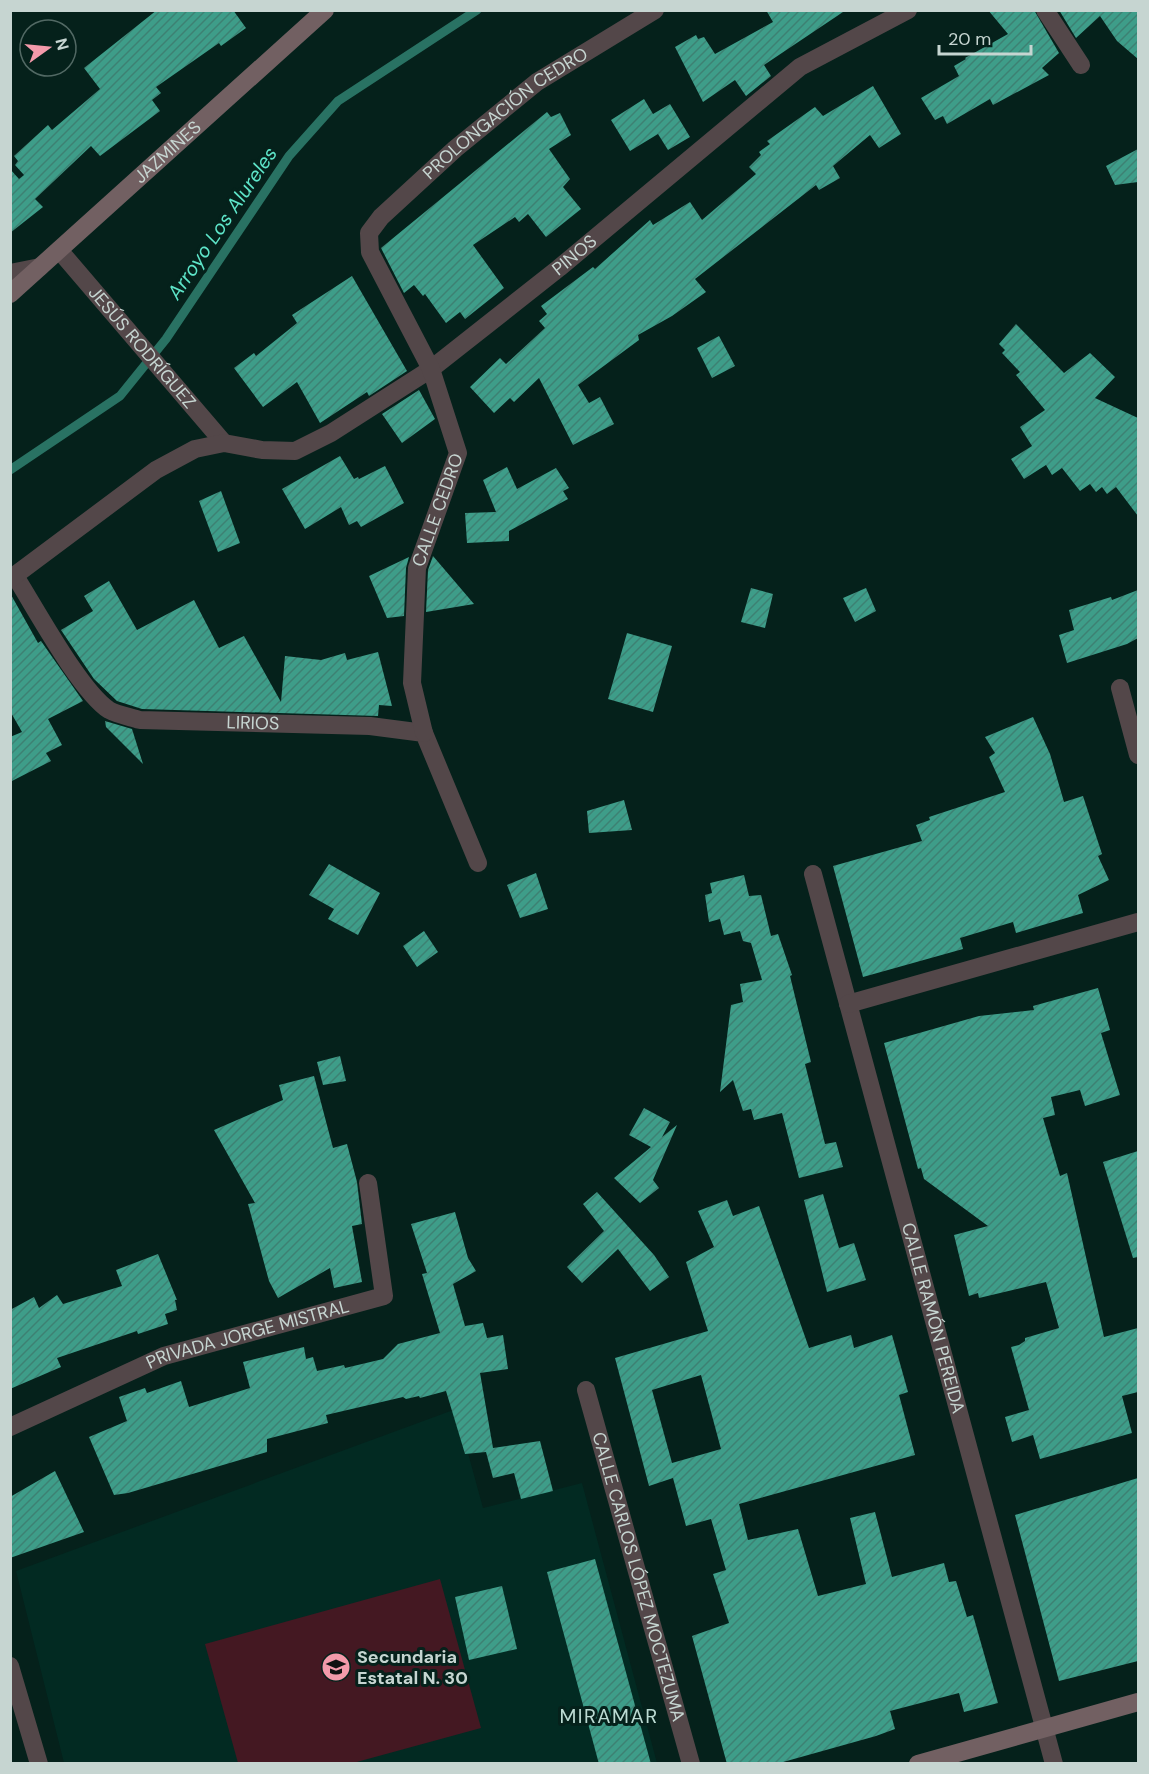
<svg xmlns="http://www.w3.org/2000/svg" width="1149" height="1774" font-family="'DM Sans',sans-serif">
	<style>
		.built { fill: #022a22 }
		.garden { fill: #441822 }
		.lines { fill: none; stroke-linecap: round; stroke-linejoin: round }
		.stream { stroke: #297263; stroke-width: 9 }
		.building { fill: url(#building-hatch); fill-rule: evenodd }
		.street { stroke: #534749; stroke-width: 18 }
		.secondary { stroke: #726062; stroke-width: 18 }
		.labels { text-anchor: middle; dominant-baseline: central; stroke-width: 6; stroke-linejoin: round; paint-order: stroke }
		.street-label { font-size: 18px; fill: #c6d5d1; stroke: #05211b }
		.poi-label { font-size: 18px; font-weight: bold; fill: #c6d5d1; stroke: #05211b; text-anchor: start }
		.water-label { font-size: 20px; font-style: italic; fill: #5ee5c9; stroke: #05211b }
		.neighbourhood-label { font-size: 20px; letter-spacing: 1.5px; fill: #bcdbd3; stroke: #05211b }
	</style>
	<defs>
		<pattern id="building-hatch" width="6" height="6" patternUnits="userSpaceOnUse" patternTransform="scale(1.5)"><rect width="6" height="6" fill="#3e9d89"/><path d="M-1 1l2-2M0 6l6-6M5 7l2-2" fill="none" stroke="#3d8173"/></pattern>
	</defs>
	<rect width="100%" height="100%" fill="#05211b"/>
	<path class="built" d="M456,1409l27,99 99,-25 75,280h-593l-48,-192z"/>
	<path class="garden" d="M440,1579l41,149 -128,35h-115l-33,-119z"/>
	<g class="lines">
		<path class="stream" d="M10,470l110,-74 46,-57 123,-183 49,-55 139,-91"/>
	</g>
	<path class="building" d="M157,10h76l13,18 -25,18 -2,-3 -63,44 5,6 -9,7 8,11 -60,45 -9,-10 -56,53 8,8 -33,26v-64l9,10 5,-4 -9,-10 3,-4 -4,-5 34,-31 4,5 48,-41 -16,-21z
		M766,10h80l-82,55 7,11 -25,20 -11,-16 -32,22 -28,-55 21,-12 2,4 6,-2 11,17 58,-32z
		M988,10h46l25,43 -17,15 7,7 -56,30 -3,-6 -43,25 -4,-8 -8,4 -14,-22 38,-22 -5,-10 12,-7 -1,-1 43,-24z
		M1059,10h79v49l-21,-18 -17,-25 -24,22z
		M873,86l28,48 -22,14 -9,-13 -37,31 7,12 -21,12 -3,-5 -121,94 11,13 -34,24 -34,19 1,5 -61,45 11,18 11,-6 14,27 -41,21 -34,-67 -25,24 -4,-4 -16,15 -24,-26 30,-29 6,6 39,-36 -6,-7 8,-7 -6,-8 52,-39 2,2 55,-49 3,5 37,-23 12,18 54,-46 -7,-7 12,-12 -2,-3 11,-8 -3,-3 48,-34 8,9z
		M644,99l9,15 17,-10 20,33 -22,13 -10,-16 -28,17 -19,-31z
		M547,112l4,5 9,-4 11,22 -22,14 21,30 -7,8 18,22 -35,28 -18,-23 -9,8 -4,-5 -42,28 31,43 -39,31 -5,-7 -14,11 -21,-29 -2,2 -9,-11 -10,8 -23,-45z
		M1138,149v33l-23,3 -9,-19z
		M352,276l55,95 -38,25 -2,-4 -47,31 -23,-41 -34,25 -29,-39 20,-15 2,3 41,-33 -5,-8z
		M1016,324l48,49 26,-20 25,24 -20,21 43,20v98l-22,-29 -9,7 -5,-7 -6,5 -6,-8 -10,7 -18,-23 -10,7 -6,-10 -22,14 -13,-20 21,-13 -12,-19 25,-17 -29,-35 4,-3 -18,-19 3,-3 -6,-6z
		M719,336l16,30 -23,12 -15,-30z
		M419,390l16,29 -33,24 -20,-29z
		M340,456l14,23 4,-2 1,2 26,-13 19,37 -43,24 -4,-6 -8,4 -8,-18 -36,22 -23,-40z
		M507,467l10,22 39,-21 13,20 -6,3 5,8 -59,32v10l-42,2 -2,-30 31,-1 -13,-32z
		M221,491l19,52 -22,9 -19,-51z
		M433,556l41,48 -48,8 2,-42z
		M409,557l-3,11 -2,48 -17,2 -18,-42z
		M109,581l28,49 57,-30 25,48 25,-12 37,66 4,-46 36,4 24,-7 2,7 31,-8 14,54 -13,-1 -1,11 -236,-7 -25,-8 -23,-22 -33,-49 32,-19 -9,-15z
		M751,588l22,6 -8,34 -24,-6z
		M866,588l10,23 -21,11 -12,-24z
		M1138,590v48l-11,6 -60,19 -8,-28 15,-5 -5,-20 42,-13 1,3z
		M10,593l28,50 3,-2 42,60 -35,18 14,26 -16,8 5,8 -41,21v-45l12,-5 -12,-21z
		M627,633l45,13 -19,66 -45,-13z
		M1033,717l17,37 14,48 19,-6 19,58 -4,2 11,24 -31,15 5,18 -67,20 -3,-11 -53,16 3,11 -100,28 -30,-111 89,-25 -6,-16 14,-5 -1,-3 76,-25 -16,-35 6,-4 -10,-16z
		M105,721l27,8 11,35 -37,-37z
		M624,800l8,30 -43,3 -2,-22z
		M329,864l51,29 -22,42 -30,-16 6,-10 -25,-14z
		M536,873l12,36 -28,9 -13,-33z
		M744,875l5,21 12,-1 10,41 7,-2 14,41 -2,1 21,86 -6,2 20,80 11,-2 7,25 -44,11 -17,-65 -28,7 -3,-11 -8,2 -10,-31 -13,12 11,-87 12,-3 -3,-18 22,-4 -11,-37 -8,-2 -3,-10 -16,4 -4,-16 -11,3 -4,-27 7,-2 -2,-10z
		M424,931l14,21 -21,15 -14,-21z
		M1098,988l12,42 -9,3 19,62 -35,11 -5,-16 -29,7 4,18 -12,3 17,58 7,-3 37,164 34,-9v64l-16,4 10,37 -92,26 -7,-24 -21,7 -7,-25 24,-7 -18,-63 8,-2 6,-4v-3l34,-10 -13,-46 -67,16 -1,-5 -9,3 -15,-61 34,-9 -64,-47 -3,-11 -3,1 -34,-126 95,-27 55,-6 -1,-4z
		M340,1056l6,25 -23,4 -6,-23z
		M314,1076l19,72 14,-4 10,38 5,42 -10,2 10,56 -28,6 -4,-20 -52,30 -9,-17 -21,-77 7,-1 -41,-73 69,-30 -4,-15z
		M644,1108l26,14 -8,15 15,-12 -24,55 6,8 -19,15 -26,-25 37,-31 -22,-12z
		M1138,1151v106l-5,1 -30,-96z
		M597,1192l57,63 15,22 -19,14 -32,-42 -36,34 -15,-16 37,-36 -21,-27z
		M823,1194l16,54 15,-5 12,37 -39,12 -23,-92z
		M727,1200l6,16 26,-10 50,142 42,-13 3,13 38,-13 16,57 -9,3 16,60 -176,49 9,36 50,-11 20,67 48,-12 -16,-66 25,-6 17,65 52,-14 5,19 7,-1 11,36 6,-2 25,88 -34,9 -5,-19 -69,18 5,18 -19,7 -100,28h-49l-35,-128 37,-13 -16,-49 13,-4 -15,-51 -25,7 -13,-48 -24,8 -34,-128 93,-27 -22,-69 28,-15 -16,-36zM701,1375l20,74 -49,14 -20,-73z
		M455,1212l13,46 8,13 -23,13 12,42 18,-3 4,15 16,-3 5,34 -28,4 13,75 47,-7 13,50 -32,8 -7,-26 -21,5 -7,-26 -21,2 -19,-63 -26,7 -1,-2 -13,3 -3,-2 -77,18 2,8 -61,16v13l-139,41 -14,2 -25,-58 38,-16 -8,-24 26,-9 2,5 34,-12 8,26 61,-19 -7,-26 61,-15 2,12 7,-2 4,14 27,-6 1,3 38,-9 15,-15 42,-11 -18,-59 5,-1 -16,-49z
		M158,1254l19,46h-2l2,10 -12,4 3,10 -30,10 -1,-3 -80,27 4,9 -51,22v-79l24,-13 5,11 18,-13 6,9 59,-18 -6,-16z
		M55,1471l29,61 -74,26v-61z
		M1138,1478v183l-79,20 -44,-166z
		M595,1559l56,205h-52l-52,-192z
		M502,1586l15,63 -48,11 -14,-63z"/>
	<g class="lines">
		<g class="street">
			<path d="M1045,10l36,55"/>
			<path id="s1" d="M59,250l165,193"/>
			<path d="M10,273l30,-6"/>
			<path id="s2" d="M15,576c21,33 65,115 94,134 9,5 22,7 31,10l230,6 54,7 54,130"/>
			<path id="s3" d="M10,579l146,-109 39,-21 29,-6 38,7 33,1 36,-18 100,-64 128,-101 241,-201 108,-57"/>
			<path d="M1120,688l18,67"/>
			<path id="s4" d="M424,733l-12,-50 5,-115 41,-115 -27,-84 -61,-117 -1,-19 12,-16 74,-68 82,-67 118,-72"/>
			<path id="s5" d="M813,874l241,890"/>
			<path d="M848,1004l290,-82"/>
			<path id="s6" d="M586,1390l105,374"/>
			<path id="s7" d="M10,1427l154,-71 220,-60 -16,-113"/>
			<path d="M10,1666l29,98"/>
		</g>
		<g class="secondary">
			<path id="s8" d="M10,294l315,-284"/>
			<path d="M918,1764l220,-62"/>
		</g>
	</g>
	<defs>
		<g id="school-disc" transform="scale(1.5)"><circle r="9.5" fill="#f39aaa" stroke="#05211b"/><path d="M0-5L7-2L0 1L-7-2ZM-4 1L0 2.5L4 1V4Q0 6-4 4Z" fill="#111"/></g>
	</defs>
	<g fill-rule="evenodd">
		<use href="#school-disc" x="336" y="1667"/>
	</g>
	<g class="labels">
		<g class="street-label">
			<text stroke="none"><textPath href="#s4" startOffset="710">PROLONGACIÓN CEDRO</textPath></text>
			<text stroke="none"><textPath href="#s8" startOffset="212">JAZMINES</textPath></text>
			<text stroke="none"><textPath href="#s3" startOffset="670">PINOS</textPath></text>
			<text stroke="none"><textPath href="#s1" startOffset="128">JESÚS RODRÍGUEZ</textPath></text>
			<text stroke="none"><textPath href="#s4" startOffset="228">CALLE CEDRO</textPath></text>
			<text stroke="none"><textPath href="#s2" startOffset="310">LIRIOS</textPath></text>
			<text stroke="none"><textPath href="#s5" startOffset="460">CALLE RAMÓN PEREIDA</textPath></text>
			<text stroke="none"><textPath href="#s7" startOffset="256">PRIVADA JORGE MISTRAL</textPath></text>
			<text stroke="none"><textPath href="#s6" startOffset="194">CALLE CARLOS LÓPEZ MOCTEZUMA</textPath></text>
		</g>
		<g class="poi-label">
			<text x="357" y="1657">Secundaria<tspan x="357" dy="21">Estatal N. 30</tspan></text>
		</g>
		<g class="water-label">
			<text transform="translate(222 223) rotate(-56)">Arroyo Los Alureles</text>
		</g>
		<g class="neighbourhood-label">
			<text x="609" y="1716">MIRAMAR</text>
		</g>
	</g>
	<rect width="1149" height="1774" fill="none" stroke="#c6d5d1" stroke-width="24"/>
	<g transform="translate(48 48) rotate(75)"><circle r="28" fill="#05211b" stroke="#526964" stroke-width="1.5"/>
	<path d="M0-4.5L10 22L0 15L-10 22Z" fill="#f39aaa"/>
	<text y="-9" font-size="16" font-weight="bold" text-anchor="middle" fill="#c6d5d1">N</text>
	</g>
	<path d="M939 45v9h92v-9" fill="none" stroke="#c6d5d1" stroke-width="3"/>
	<text x="948" y="45" font-size="18" fill="#c6d5d1" stroke="#05211b" stroke-width="4.5" paint-order="stroke">20 m</text>
</svg>
